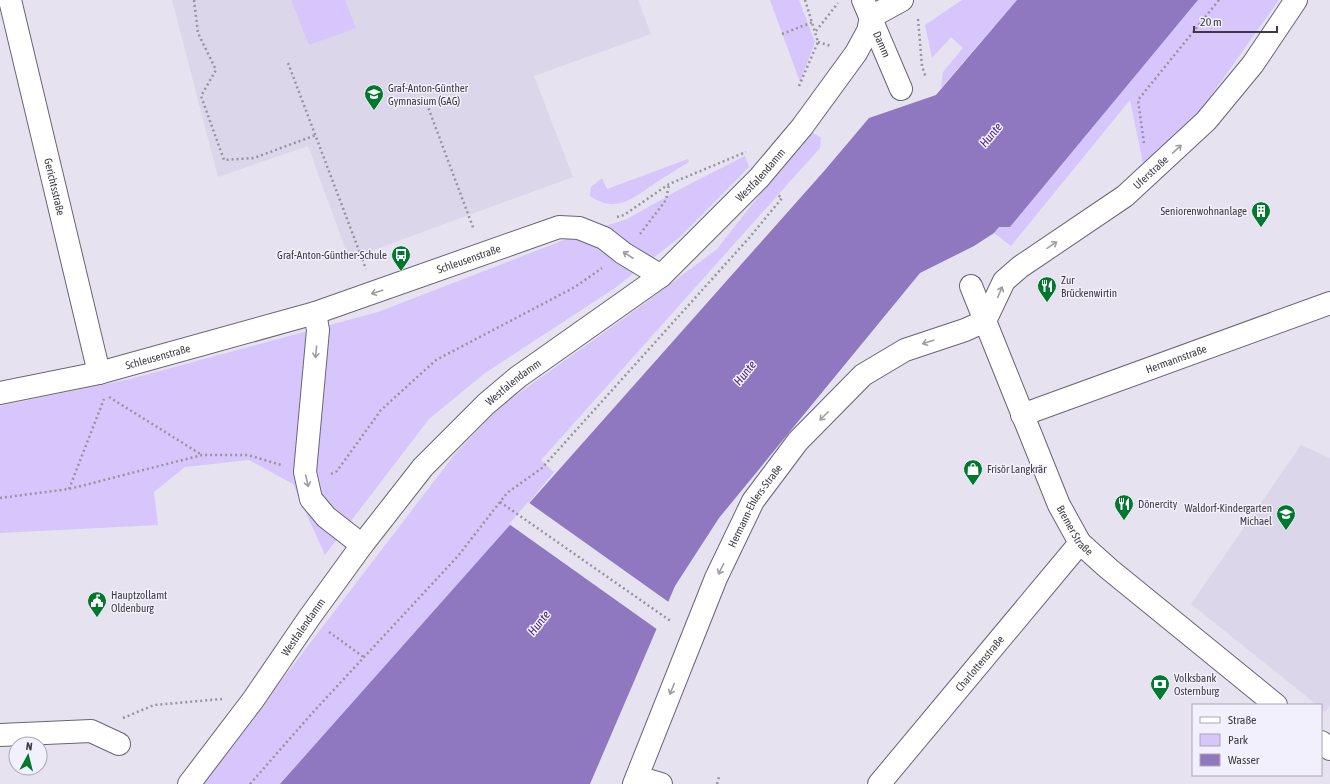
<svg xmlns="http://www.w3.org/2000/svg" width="1330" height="784" font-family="'Asap Condensed',sans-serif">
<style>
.built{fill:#dcd6eb}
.green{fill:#d6c6fc}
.water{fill:#8f78c0}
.pier{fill:#e6e2f0}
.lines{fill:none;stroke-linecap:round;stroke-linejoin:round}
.minor-casing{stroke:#696571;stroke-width:24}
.tertiary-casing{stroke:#696571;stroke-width:24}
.path{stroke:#97949e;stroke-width:2.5;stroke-dasharray:2 3;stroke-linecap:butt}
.minor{stroke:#fff;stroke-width:22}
.tertiary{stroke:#fff;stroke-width:22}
.oneway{stroke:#9e9da0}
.labels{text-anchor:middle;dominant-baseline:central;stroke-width:3;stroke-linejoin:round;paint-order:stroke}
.street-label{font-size:11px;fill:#3d3b41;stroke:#f3f0fd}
.poi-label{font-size:11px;fill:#3d3b41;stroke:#f3f0fd;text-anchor:start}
.water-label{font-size:12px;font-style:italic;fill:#4a267d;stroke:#f3f0fd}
</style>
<rect width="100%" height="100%" fill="#e6e2f0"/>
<path class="built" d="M172 0H638L651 34 534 76 573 177 349 259 308 146 218 177Z
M1301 445 1330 458V706L1325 712 1321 709V705H1317L1191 604Z"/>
<path class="green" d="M291 0H345L356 28 309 45Z
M770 0H799L815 42 800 82Z
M962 0H1017L941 88 943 72 963 48 951 37 932 58 925 25Z
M1198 0H1279L1188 128 1144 168 1130 100 1011 246 994 233 999 227H1010Z
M810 131 821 138 820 148 541 460 554 472 507 529 280 784H202L455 454 501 406 637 309 717 249Z
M745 156 749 167 680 237 615 288 485 373 429 419 325 555 293 484 249 460 185 467 154 492 158 525 0 533V406L130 379 378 312 572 237 627 219 684 187Z
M688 159 689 162C677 169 666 176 654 184 633 198 616 214 590 196L591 187 602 178 607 189Z"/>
<path class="water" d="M1017 0H1198L1010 227H999L994 233 974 246 920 273 719 518 675 586 590 784H280L825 170 869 118 936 95Z"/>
<path class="pier" d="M528 502 670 603 658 630 509 524Z"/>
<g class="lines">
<g class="minor-casing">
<g id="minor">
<path id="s1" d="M10 0 99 373"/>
<path d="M871 17 902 0"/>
<path d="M315 313 318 330 305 472 311 499 326 517 362 545"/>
<path id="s2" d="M0 393 99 373 315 313 559 227 579 228 604 238 623 253 661 276"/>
<path id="s3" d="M1022 415 1330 303"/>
<path d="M0 735 91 731 119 744"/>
<path d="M637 777 661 784"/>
<path id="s4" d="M634 784 716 578 753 501 798 441 863 375 905 350 965 330 985 321 1004 281 1020 267 1125 196 1206 121 1253 64 1296 0"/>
<path id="s5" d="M879 784 1080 543"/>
</g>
</g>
<g class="tertiary-casing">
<g id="tertiary">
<path id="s6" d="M863 0 901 89"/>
<path id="s7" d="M971 286 1059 505 1080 543 1109 569 1276 705"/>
<path d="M1321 742 1330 749"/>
<path id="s8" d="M189 784 253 700 309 618 362 545 423 467 486 404 518 377 661 276 759 178 802 127 856 53 868 31 871 17"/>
</g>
</g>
<path class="path" d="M194 0 198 33 216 70 201 96 224 160 254 158 316 135
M918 19 922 66 926 78
M816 31 838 3
M782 34 813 22
M818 42 831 46
M288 63 366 269
M799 86 818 42 805 0
M425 99 474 230
M1144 143 1138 100 1219 0
M617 217 624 215 669 184 746 152
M640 234 666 200 669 184
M109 397 202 455
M331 474 337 471 381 410 436 360 575 287 602 268
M69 489 104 399
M0 498 69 489 202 455H248L281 465
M500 502 672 622
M329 632 365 658
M123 718 154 705 222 699
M250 784 315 710 458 556 507 493 542 468 749 238 782 198 778 195
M717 784 719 777"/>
<use href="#minor" class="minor"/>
<use href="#tertiary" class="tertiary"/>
</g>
<defs><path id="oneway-shaft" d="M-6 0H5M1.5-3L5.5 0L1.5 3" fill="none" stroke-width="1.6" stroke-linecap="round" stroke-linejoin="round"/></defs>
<g class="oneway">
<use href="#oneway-shaft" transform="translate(1177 149) rotate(-43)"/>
<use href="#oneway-shaft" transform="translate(1052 245) rotate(-34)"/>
<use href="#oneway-shaft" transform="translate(628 255) rotate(-147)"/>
<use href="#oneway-shaft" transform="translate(377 292) rotate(162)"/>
<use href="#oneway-shaft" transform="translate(1000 292) rotate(-67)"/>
<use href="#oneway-shaft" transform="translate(928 342) rotate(162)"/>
<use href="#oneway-shaft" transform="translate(316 352) rotate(96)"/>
<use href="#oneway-shaft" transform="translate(824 416) rotate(135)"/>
<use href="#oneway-shaft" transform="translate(307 481) rotate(77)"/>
<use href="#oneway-shaft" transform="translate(721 569) rotate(116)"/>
<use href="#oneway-shaft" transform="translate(672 689) rotate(112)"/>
</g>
<defs>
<g id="school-pin" transform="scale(1)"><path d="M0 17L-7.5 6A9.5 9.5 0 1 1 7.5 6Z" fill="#00782e" stroke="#f3f0fd"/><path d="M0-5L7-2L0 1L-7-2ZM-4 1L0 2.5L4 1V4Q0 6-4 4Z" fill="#fff"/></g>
<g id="building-pin" transform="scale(1)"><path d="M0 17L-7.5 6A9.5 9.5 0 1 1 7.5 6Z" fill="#00782e" stroke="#f3f0fd"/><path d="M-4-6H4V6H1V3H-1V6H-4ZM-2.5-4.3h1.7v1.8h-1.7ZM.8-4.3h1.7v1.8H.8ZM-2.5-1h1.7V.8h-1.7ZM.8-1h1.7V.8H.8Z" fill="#fff"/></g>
<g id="bus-pin" transform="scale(1)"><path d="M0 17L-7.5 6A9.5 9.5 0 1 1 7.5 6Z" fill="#00782e" stroke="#f3f0fd"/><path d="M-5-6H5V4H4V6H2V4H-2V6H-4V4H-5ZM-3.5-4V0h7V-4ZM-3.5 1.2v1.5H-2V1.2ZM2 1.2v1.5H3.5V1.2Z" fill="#fff"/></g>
<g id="restaurant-pin" transform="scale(1)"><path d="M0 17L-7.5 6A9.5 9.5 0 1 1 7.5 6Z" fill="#00782e" stroke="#f3f0fd"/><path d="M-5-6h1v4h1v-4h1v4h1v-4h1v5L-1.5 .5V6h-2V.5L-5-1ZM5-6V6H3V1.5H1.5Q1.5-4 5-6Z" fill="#fff"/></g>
<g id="shop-pin" transform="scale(1)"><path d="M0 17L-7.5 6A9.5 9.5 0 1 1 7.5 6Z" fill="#00782e" stroke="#f3f0fd"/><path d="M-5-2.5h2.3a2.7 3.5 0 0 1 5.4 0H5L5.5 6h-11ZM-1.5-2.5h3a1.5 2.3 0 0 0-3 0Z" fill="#fff"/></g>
<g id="civic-pin" transform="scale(1)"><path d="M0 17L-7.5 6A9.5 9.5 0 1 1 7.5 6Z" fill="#00782e" stroke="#f3f0fd"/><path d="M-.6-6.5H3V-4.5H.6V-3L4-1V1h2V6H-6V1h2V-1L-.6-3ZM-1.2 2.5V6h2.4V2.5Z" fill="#fff"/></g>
<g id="bank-pin" transform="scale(1)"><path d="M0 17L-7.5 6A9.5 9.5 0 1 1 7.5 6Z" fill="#00782e" stroke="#f3f0fd"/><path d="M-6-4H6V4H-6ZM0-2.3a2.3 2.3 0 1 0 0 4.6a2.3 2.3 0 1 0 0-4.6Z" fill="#fff"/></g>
</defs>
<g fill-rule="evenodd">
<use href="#school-pin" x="374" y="94"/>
<use href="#building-pin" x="1261" y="211"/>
<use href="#bus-pin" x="401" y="255"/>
<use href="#restaurant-pin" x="1047" y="286"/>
<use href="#shop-pin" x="973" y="469"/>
<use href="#restaurant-pin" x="1124" y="504"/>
<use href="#school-pin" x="1286" y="514"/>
<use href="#civic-pin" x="97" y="601"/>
<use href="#bank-pin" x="1160" y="684"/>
</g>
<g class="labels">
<g class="street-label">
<text stroke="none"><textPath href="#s6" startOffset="48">Damm</textPath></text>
<text stroke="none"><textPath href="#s4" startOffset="836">Uferstraße</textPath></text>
<text stroke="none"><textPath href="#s8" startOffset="842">Westfalendamm</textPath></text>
<text stroke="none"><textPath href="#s1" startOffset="192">Gerichtsstraße</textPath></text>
<text stroke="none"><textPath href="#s2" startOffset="488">Schleusenstraße</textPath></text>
<text stroke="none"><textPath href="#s2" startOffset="162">Schleusenstraße</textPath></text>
<text stroke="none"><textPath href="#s3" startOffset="164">Hermannstraße</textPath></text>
<text stroke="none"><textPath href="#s8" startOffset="518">Westfalendamm</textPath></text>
<text stroke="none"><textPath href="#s4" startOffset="304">Hermann-Ehlers-Straße</textPath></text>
<text stroke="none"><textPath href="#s7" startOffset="266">Bremer Straße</textPath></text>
<text stroke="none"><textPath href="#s8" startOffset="194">Westfalendamm</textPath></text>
<text stroke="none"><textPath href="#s5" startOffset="157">Charlottenstraße</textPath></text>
</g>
<g class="poi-label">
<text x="388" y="88">Graf-Anton-Günther<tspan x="388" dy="13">Gymnasium (GAG)</tspan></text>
<text x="1247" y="211" text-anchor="end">Seniorenwohnanlage</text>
<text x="387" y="255" text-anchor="end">Graf-Anton-Günther-Schule</text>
<text x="1061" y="280">Zur<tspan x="1061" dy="13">Brückenwirtin</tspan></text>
<text x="987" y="469">Frisör Langkrär</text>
<text x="1138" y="504">Dönercity</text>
<text x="1272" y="508" text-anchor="end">Waldorf-Kindergarten<tspan x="1272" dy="13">Michael</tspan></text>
<text x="111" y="595">Hauptzollamt<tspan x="111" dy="13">Oldenburg</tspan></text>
<text x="1174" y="678">Volksbank<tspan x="1174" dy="13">Osternburg</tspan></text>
</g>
<g class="water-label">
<text transform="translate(991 135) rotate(-50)">Hunte</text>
<text transform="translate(745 373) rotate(-51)">Hunte</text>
<text transform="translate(539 623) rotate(-51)">Hunte</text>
</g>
</g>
<rect x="1192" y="704" width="130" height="72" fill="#f3f0fd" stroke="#aaa8b2"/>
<rect x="1200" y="717" width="20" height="6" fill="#ffffff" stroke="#aaa8b2"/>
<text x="1228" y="724" font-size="12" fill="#3d3b41">Straße</text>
<rect x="1200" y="734" width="20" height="12" fill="#d6c6fc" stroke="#aaa8b2"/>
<text x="1228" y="744" font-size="12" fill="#3d3b41">Park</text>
<rect x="1200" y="754" width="20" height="12" fill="#8f78c0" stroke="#aaa8b2"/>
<text x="1228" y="764" font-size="12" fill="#3d3b41">Wasser</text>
<g transform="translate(28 756) rotate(7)"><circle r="19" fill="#f3f0fd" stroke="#aaa8b2"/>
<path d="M0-3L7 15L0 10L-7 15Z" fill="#00782e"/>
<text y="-6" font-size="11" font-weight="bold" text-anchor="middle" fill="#3d3b41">N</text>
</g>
<path d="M1194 26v6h83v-6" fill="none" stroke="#3d3b41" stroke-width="2"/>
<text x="1200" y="26" font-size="12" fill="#3d3b41" stroke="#f3f0fd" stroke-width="3" paint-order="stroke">20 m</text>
</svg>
